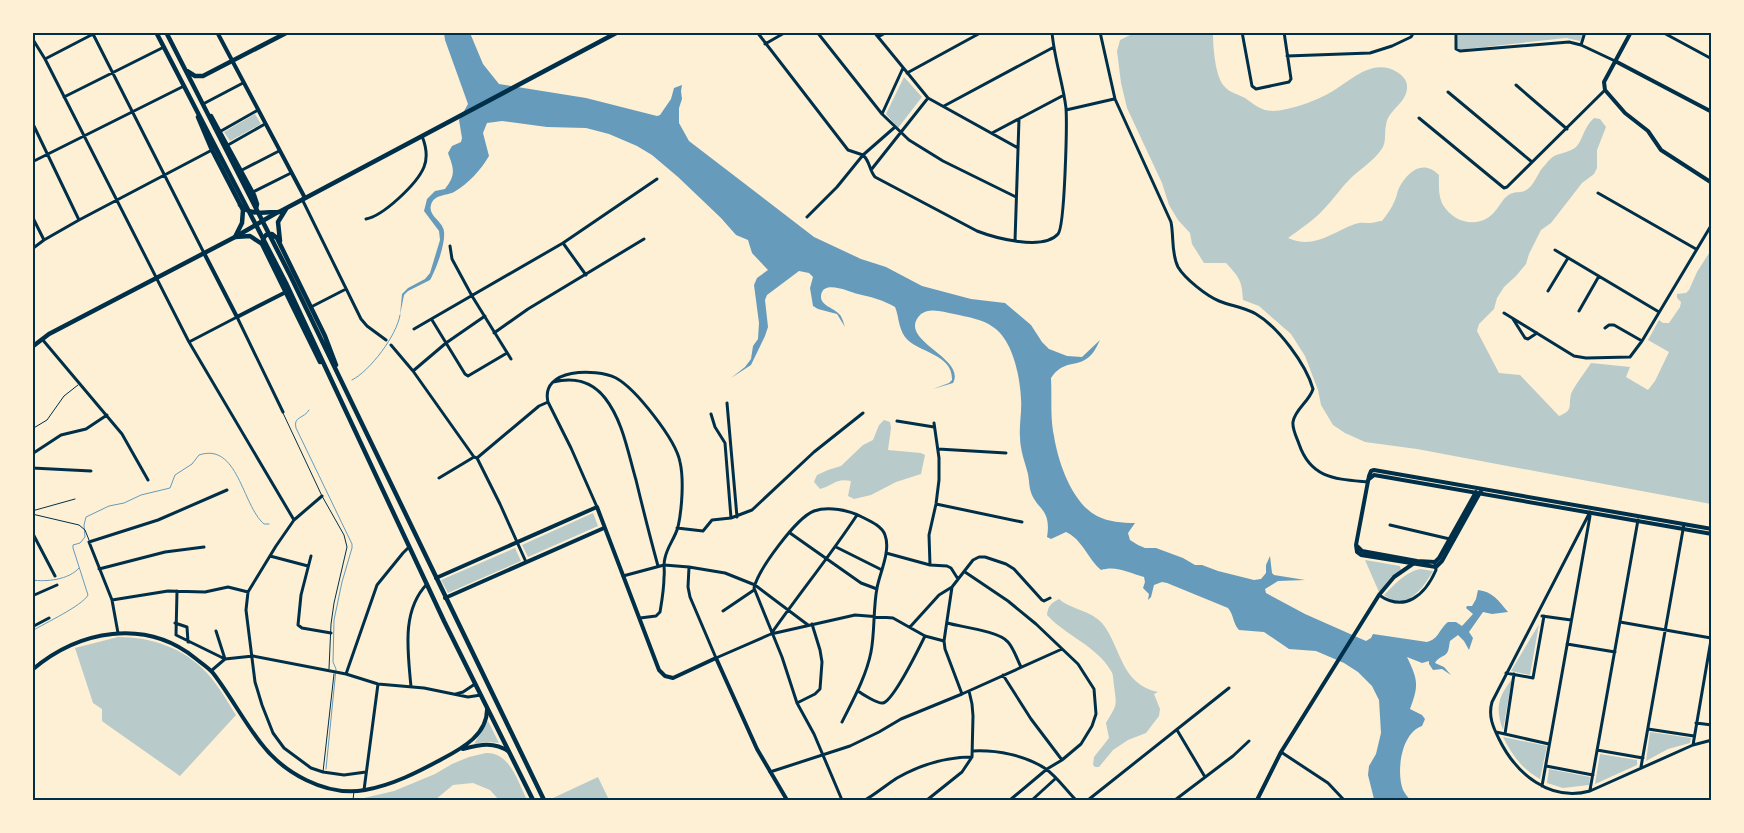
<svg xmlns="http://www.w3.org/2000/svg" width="1744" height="833" font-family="'Asap Condensed',sans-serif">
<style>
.green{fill:#b9caca}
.water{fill:#669bbc}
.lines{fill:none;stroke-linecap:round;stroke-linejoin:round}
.stream{stroke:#669bbc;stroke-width:1}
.service{stroke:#003049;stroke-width:1}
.minor{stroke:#003049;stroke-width:3}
.tertiary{stroke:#003049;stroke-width:4}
.secondary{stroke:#003049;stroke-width:4.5}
.primary{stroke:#003049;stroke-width:4.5}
.neatline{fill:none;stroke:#003049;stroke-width:2}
</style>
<rect width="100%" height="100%" fill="#fdf0d5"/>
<path class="green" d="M1142 33H1213C1213 46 1215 78 1225 87 1230 93 1238 94 1245 98 1260 109 1266 114 1287 109 1300 106 1314 101 1326 95 1347 85 1370 56 1397 72 1402 75 1407 80 1407 86 1408 103 1388 109 1386 125 1384 133 1387 143 1381 150 1374 160 1362 168 1353 176 1342 186 1334 199 1323 210 1313 221 1300 229 1288 238 1314 250 1332 232 1355 224 1361 222 1365 223 1370 223 1374 223 1378 221 1382 221 1387 214 1392 208 1395 200 1397 196 1397 192 1399 188 1408 171 1423 159 1439 175 1439 184 1438 196 1443 205 1453 221 1473 228 1489 217 1498 211 1501 199 1510 194 1517 190 1523 195 1531 186 1537 179 1539 170 1546 164 1548 161 1551 158 1554 156 1561 153 1570 152 1576 147 1583 140 1583 128 1594 118L1600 119 1606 127 1597 150V168L1594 174 1582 183 1551 223 1541 230 1529 254 1526 264 1516 276 1504 287 1497 298 1494 309 1479 324 1477 331 1499 373 1520 375 1559 416C1574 410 1568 406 1571 394 1574 386 1586 371 1591 363L1630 367 1626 377 1648 390 1655 381 1669 352 1648 340 1659 320 1663 323H1669L1680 307 1681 302 1677 298V294L1686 293 1689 290 1697 272 1711 250V504L1417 449 1365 442 1345 433 1333 425 1321 405 1318 390 1305 356 1291 334 1259 306 1243 300C1242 280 1239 277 1226 263H1204L1192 244 1190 233 1178 220 1169 205 1162 183 1127 108 1121 83 1117 51 1120 40 1130 35Z
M1458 33H1583L1580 41 1566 38 1457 50Z
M904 77 922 97 898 128 886 114Z
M255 114 261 124 230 141 224 132Z
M884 420 890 422 891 428 888 450 921 453 925 455 921 474 896 482 871 495 854 499 848 496 851 481C835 478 833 486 820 489L814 482 817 475 828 470 841 466 863 445 873 440 879 425Z
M593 513 598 526 528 557 522 545Z
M515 548 521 561 448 593 441 580Z
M1365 560 1400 566 1401 570 1391 577 1379 592Z
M1420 569 1433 571C1423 588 1406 613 1384 595 1394 585 1405 572 1420 569Z
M1059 599C1072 610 1090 610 1102 623 1122 648 1120 684 1158 692L1154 694 1160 709 1159 716 1146 733 1128 740 1113 750 1099 767H1095L1093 765 1094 757 1109 738 1106 723C1117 704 1117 707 1114 686 1113 681 1114 675 1111 671 1097 646 1066 636 1047 615 1048 606 1051 603 1059 599Z
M1539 624 1530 675 1511 671Z
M118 637C151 637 184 648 207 673 218 685 227 701 236 715L180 776 106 724 102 721V709L93 703 75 648Z
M1512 679 1503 730C1495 708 1498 697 1512 679Z
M488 721 499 743 487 742 474 744Z
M1650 732 1691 738 1690 743 1668 749 1646 761Z
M1503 737 1547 746 1540 779C1522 769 1512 755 1503 737Z
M486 753C510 752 518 782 527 800H499L490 790 473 783 453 785 435 800H364V798L394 791 435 774 452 764 469 757Z
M1600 754 1637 760V765L1595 784Z
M1549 769 1590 777 1589 785 1563 788 1547 783Z
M598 777 609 800H554L553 798Z"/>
<path class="water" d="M444 33H470L483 64 499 84 586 98 657 116 660 115 671 99 674 88 682 85 681 91 682 99 679 108V123L689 141 814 237 861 259 886 267 922 286 971 299 1005 303 1031 325 1042 342 1049 349 1067 356 1082 357 1100 340C1097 346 1094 353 1089 357 1076 368 1064 359 1051 378 1052 397 1050 418 1054 436 1058 462 1072 503 1097 516 1109 522 1122 523 1135 523L1128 533 1130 540 1138 545 1145 548H1156L1183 558 1195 565H1202L1218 571 1254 580 1261 579 1266 573V565L1270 556 1272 573 1274 575 1305 580 1278 581 1265 589 1266 593 1305 614 1366 641 1371 638 1373 634 1427 642C1439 639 1439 629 1448 622H1456L1462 626 1473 614 1466 608 1467 606H1472L1476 599 1478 590C1493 592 1498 600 1508 612L1492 614 1483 612 1469 632 1473 638 1469 650 1464 641 1458 635 1450 641C1449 645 1449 650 1447 653 1444 657 1438 657 1435 663L1444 667 1451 675 1442 669 1433 670 1429 664V661L1422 663 1407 657C1418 680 1419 685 1410 709L1422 715 1425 719 1422 726C1401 733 1396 772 1403 790 1405 794 1408 797 1410 800H1375L1374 799 1368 775 1369 766 1376 754 1381 733 1379 700 1372 686 1358 672 1344 663 1316 651 1289 649 1264 632 1239 630C1233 624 1234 615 1228 608L1167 583 1162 582 1154 585 1151 597 1148 600 1149 594 1143 588 1145 582 1144 577C1130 573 1116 565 1101 570 1088 559 1082 539 1066 532L1051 539 1047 537C1052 507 1035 510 1030 489 1029 484 1029 479 1028 474 1025 462 1020 450 1020 437 1019 425 1022 412 1021 399 1020 377 1013 340 993 327 983 319 967 317 954 314 944 312 930 307 921 314 894 340 967 357 953 383L933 389 949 383 952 380C953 353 917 353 905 337 898 327 899 316 895 307 883 300 871 297 858 294 850 292 821 278 821 297 821 305 833 308 838 313 842 316 843 321 845 327L837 314 818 309 813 306 810 288 813 277 809 273 799 271 767 295 765 300 768 327 765 336 751 365 731 378 745 367 751 359 753 346 758 339 759 323 754 285 757 278 768 270 752 253 748 240 736 235 721 218 678 177 652 155 637 146 609 134 586 128 547 127 502 121 487 123 483 133 489 156C480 171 469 183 454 192 446 196 434 194 431 205 428 215 440 220 443 228 448 238 436 270 430 280L408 291 404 295 400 315 402 294 408 288 425 279 430 273 440 240 439 231 424 211 427 199 435 191 445 189C456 175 454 169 448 153L452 146 461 142 462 138 459 120 468 104 445 40Z"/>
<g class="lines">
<path class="stream" d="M352 380C370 371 397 335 400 315
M309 410C304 419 293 416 296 428L352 544V548L342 582 334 620 333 662 336 669 326 769
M32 580C46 582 69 580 79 568
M32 631C45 623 82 606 88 595L73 548V545L80 543 85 537 84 525 86 517 109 506 124 503 141 495 170 488 175 475 192 464 199 455C238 442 242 505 264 524H269"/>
<path class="service" d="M283 413 322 496 344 535 347 547 334 603 331 624 329 669
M32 429 47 420 64 396 78 385
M32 511 75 499
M32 514 79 525 85 530 89 540
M323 772 334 674
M353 800 354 791"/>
<path class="minor" d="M757 32 848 150 863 155
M817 32 882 114 909 140 943 161 1016 197
M874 32 928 98 1018 148
M1100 32 1115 99 1171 222C1174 237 1171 253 1178 267 1185 279 1207 296 1219 301 1231 306 1244 307 1256 314 1278 327 1306 364 1313 389 1309 402 1295 409 1293 422 1292 429 1297 438 1299 444 1311 479 1336 479 1368 482
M1242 32 1252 86 1256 89 1289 82 1291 79 1284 32
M1456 32V49L1460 51 1569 42 1581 45 1615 61
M1662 32 1712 59
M93 34 204 253
M878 37 887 32
M32 38 45 59 189 342 294 520
M765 44 786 32
M1581 45 1585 32
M1287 56 1370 53 1392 46 1411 37 1414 32
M45 59 97 32
M907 73 982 32
M1516 85 1567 129
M1448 92 1532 162
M64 97 164 47
M203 104 243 83
M944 106 1054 47
M1066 110 1114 99
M882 114 903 68
M1419 118 1504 188 1507 187 1605 90
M32 122 79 220
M221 131 258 110
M992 133 1064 95
M228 145 265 124
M863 155C870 161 869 170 875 177L977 231C995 238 1043 251 1058 234 1065 226 1067 124 1066 108 1063 83 1054 58 1052 32
M32 162 184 86
M242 170 279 151
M871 170 928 98
M253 192 291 173
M1598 193 1696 249
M302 199 361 319 367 326 386 340
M32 216 44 240
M807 217 837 187 863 155 895 127
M366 219C383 216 417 184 424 167 428 157 426 146 422 136
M1015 241 1019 119
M563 243 586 275
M450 246 452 259 472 296 511 359
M32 249 44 240 79 220 212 150
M1555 250 1659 312
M1548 291 1568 258
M311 307 346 289
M1579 311 1599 276
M1504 313 1574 356 1586 358 1630 357 1642 341 1712 224
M1513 319 1525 338 1528 339 1537 333
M432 320 465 374 468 376 507 353
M1605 328 1609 325H1614L1642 341
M414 329 563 243 657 179
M494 333 528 309 644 239
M42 339 122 434 148 480
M189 342 237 317 283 412
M391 345 413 371 474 457 477 458 500 504 526 562
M413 371 446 343 485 316
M553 382C573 377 592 381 605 398 623 421 628 453 636 480 643 509 650 537 658 566
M727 403 737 517
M711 414 715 427 725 443 731 518
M897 421 934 427
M938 449 1006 453
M32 454 61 435 86 429 107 415
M477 458 539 406 548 402
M32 468 91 471
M439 478 474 457
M322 496 294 520 276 546 248 592 246 610 255 682 262 705 273 733 284 748 311 768 323 772 344 775 366 772
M936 504 1022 522
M597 507 571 448 548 402C540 368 596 368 616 378 636 389 676 440 680 462 684 479 682 509 678 527 675 538 667 547 665 558 663 564 665 571 664 577 664 589 662 600 660 612L656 616 640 618
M1590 512 1492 702C1488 716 1493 727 1499 739 1516 774 1550 802 1590 791L1693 745 1712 740
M1390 525 1454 540
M677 528 703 531 712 520 731 518 752 510 814 452 863 413
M32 532 55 576
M790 533 861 583 877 589
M836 547 882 570
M886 553 930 565 947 566 951 568 958 579
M270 556 308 566
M311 556 301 595 298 625 302 628 331 633
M930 565 929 535 936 504 939 480V458L934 423
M689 567 688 587 690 597 716 658 771 634 855 615 893 618 925 636 944 641
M99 569 165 552 204 547
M965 572 1008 601 1036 624 1078 664 1094 689 1096 714 1092 726 1081 744 1062 760 1047 769 1010 800
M623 576 664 565 689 567 725 573 755 585 808 625
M952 587 944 641 945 649 962 694
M177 591 176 635 225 659
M1379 595C1405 613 1425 595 1436 570L1435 565
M32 596 57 585
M112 600 168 591 205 592 228 587 248 592
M723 611 754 590
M1542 616 1571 620
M1620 622 1711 638
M175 623 187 627 188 642
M947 623C961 627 999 631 1008 642 1014 649 1017 659 1021 667
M32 627 49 618
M910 627 939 595 952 587 973 560 979 557H985L1006 564 1014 569 1042 600 1044 601 1050 598
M216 631 225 659
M118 633 112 600 89 542 158 520 227 490
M771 634C799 594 830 556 857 515
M1567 644 1615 652
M211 671 225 659 253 656 346 674 378 684 424 688 468 697 481 695
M1506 673 1533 678 1544 616
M346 674 377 585 403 553 409 547
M1003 675 1031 719 1062 760
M411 687C408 652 401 611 427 584
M858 691C862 694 878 704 883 703 894 700 919 648 925 636
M456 694 463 692 475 684
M797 703 815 694 820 689 822 662 820 650 812 624
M842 722C853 700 866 677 871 652 875 631 873 609 877 588 880 572 891 551 885 535 882 526 870 521 862 517 849 510 828 506 814 511 796 518 758 570 754 588L782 657 797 703 814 734 842 800
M1696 723 1712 725
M1648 729 1694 736
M1177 730 1205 777
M1496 732 1549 744
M1505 734 1514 674
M1693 745 1712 634
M1597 750 1643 758
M973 751C997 750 1025 755 1046 769 1057 777 1067 791 1076 800
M1281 752 1328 783 1344 800
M1546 766 1593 775
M1641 767 1684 524
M770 772 850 746 879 732 901 719 962 694 1062 649
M1542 786 1590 516
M364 790 378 684
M1590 790 1638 520
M865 800C876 794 886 785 897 778 920 765 946 757 972 757
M927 800 962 772 972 757 973 716 972 704 969 691
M1032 800 1055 779
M1088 800 1229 688
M1175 800 1233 756 1249 741"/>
<path class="tertiary" d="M217 32 305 198
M1631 32 1604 82 1605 90 1625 113 1648 131 1661 150 1712 183
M1615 61 1712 112
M204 253 237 317 286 292
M1368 480 1374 475 1712 534
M1482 489 1442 561 1436 567 1361 555 1357 552 1356 545 1369 476 1371 471 1374 470C1486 489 1599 509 1712 529
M1357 546 1362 551 1417 561 1435 562 1439 558 1476 492
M436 578 597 507 659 670 665 676 673 678 716 658 757 749 787 800
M445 598 604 528
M32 670C79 630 145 618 195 658 201 663 208 667 213 673 230 695 243 720 260 742 283 773 326 797 365 790 393 785 418 772 442 759 463 748 488 734 487 708
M463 749C479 745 494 741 509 752
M1257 800 1281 752 1379 595 1394 577 1417 561"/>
<path class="secondary" d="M32 347 49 334 235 237 278 212"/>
<path class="primary" d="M156 32 286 283 444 621 533 800
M166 32 290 275 544 800
M187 71 195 76H203L288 32
M211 116 254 195 257 204 256 209
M198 117 212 150 243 210 242 223 235 237
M240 205C250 216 265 212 279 212L618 32
M235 237 250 236 262 244 320 362
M280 241 278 222 286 209
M263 245V239L266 235 272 234 277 238 325 336 336 365"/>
</g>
<rect width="1744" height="833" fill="none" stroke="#fdf0d5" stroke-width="68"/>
<rect x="34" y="34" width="1676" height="765" class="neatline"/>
</svg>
